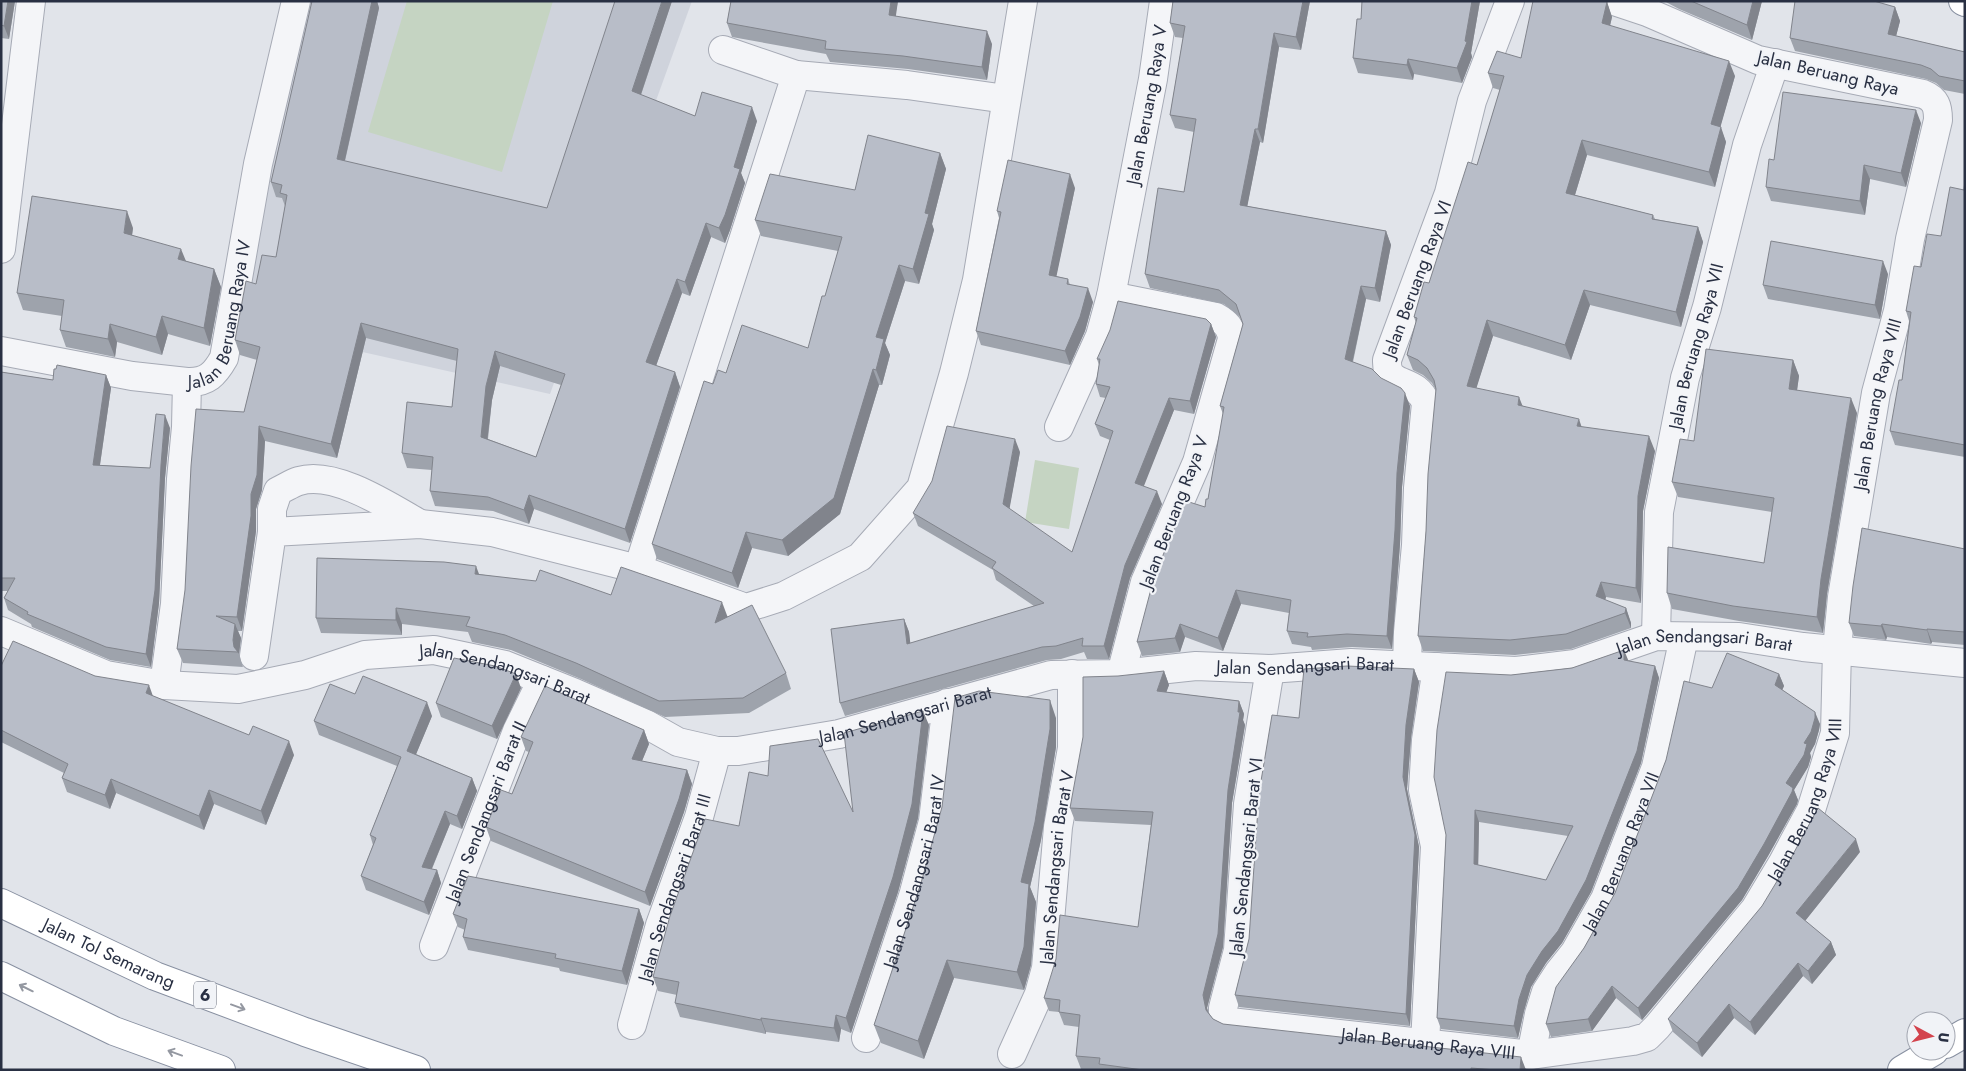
<svg xmlns="http://www.w3.org/2000/svg" width="1966" height="1071" font-family="Jost,sans-serif">
<style>
.built{fill:#cfd3dc}
.park{fill:#c5d4c2}
.lines{fill:none;stroke-linecap:round;stroke-linejoin:round}
.street-casing{stroke:#a6aab5;stroke-width:30}
.highway-casing{stroke:#8890a1;stroke-width:30}
.street{stroke:#f4f5f8;stroke-width:28}
.highway{stroke:#fff;stroke-width:28}
.wall{fill:#9ea3ac;fill-rule:evenodd}
.shaded-wall{fill:#81848c}
.building{fill:#b8bdc8;stroke:#81848c;fill-rule:evenodd}
.oneway{stroke:#9498a1}
.labels{text-anchor:middle;dominant-baseline:central;stroke-width:4.5;stroke-linejoin:round;paint-order:stroke}
.shield{fill:#f1f3f7;stroke:#656a79;stroke-width:1}
.shield-label{font-size:16px;font-weight:bold;fill:#293043}
.street-label{font-size:18px;fill:#293043;stroke:#f1f3f7}
</style>
<rect width="100%" height="100%" fill="#e1e4ea"/>
<path class="built" d="M300 1H692L550 394 233 323Z"/>
<path class="park" d="M407 1H553L502 172 368 132Z
M1035 460 1079 468 1069 529 1025 522Z"/>
<g class="lines">
<g class="street-casing">
<g id="street">
<path d="M796 75 907 85 1006 99"/>
<path d="M1 249 31 1"/>
<path d="M1111 296 1216 317C1227 323 1231 328 1232 339L1197 462 1145 582 1121 674"/>
<path d="M1 351 132 376 187 382"/>
<path id="s1" d="M1059 427 1100 336 1111 296 1153 79 1164 1"/>
<path d="M272 532V509L278 491C285 488 292 483 299 481 335 470 390 507 420 524"/>
<path d="M638 569 796 75 723 50"/>
<path id="s2" d="M1 631 106 675 164 685 238 689 305 675 365 655 434 650 505 665 575 693 646 724 678 742 717 751H738L839 734 1051 675 1121 674 1196 666 1270 669 1351 663 1516 671 1575 664 1656 636 1739 637 1803 647 1965 663"/>
<path id="s3" d="M1656 636 1659 512 1685 378 1707 307 1747 145 1775 63"/>
<path d="M254 656 272 532 420 524 492 532 638 569 746 608 784 596 860 557 921 488 954 373 977 280 1023 1"/>
<path id="s4" d="M1407 665 1408 632 1416 545 1418 488 1426 403C1415 375 1386 390 1387 360L1449 193 1472 101 1510 1"/>
<path id="s5" d="M1270 669 1248 804 1238 950 1223 1008V1014L1230 1022 1531 1055 1633 1041 1647 1037 1657 1027 1755 909 1782 864 1811 810 1835 733 1837 649 1842 597 1876 393 1898 311 1910 239 1938 120C1938 107 1936 99 1923 94L1758 60 1647 12 1614 1"/>
<path id="s6" d="M164 685 175 604 181 479 186 427 187 382C207 383 215 374 224 358L258 164 296 1"/>
<path id="s7" d="M434 946 517 731 542 680"/>
<path id="s8" d="M632 1025 660 925 699 817 717 751"/>
<path id="s9" d="M866 1038 913 896 933 821 947 703"/>
<path d="M1425 1044 1435 846 1423 790 1426 740 1437 667"/>
<path id="s10" d="M1012 1054 1039 994 1046 968 1058 827 1072 748V674"/>
<path id="s11" d="M1531 1055 1539 1014 1546 992 1559 972 1575 952 1605 899 1656 767 1684 637"/>
</g>
</g>
<g class="highway-casing">
<g id="highway">
<path d="M1963 1 1965 2"/>
<path id="s12" d="M1 903 155 976 305 1032 416 1070"/>
<path d="M1 976 114 1031 221 1070"/>
<path d="M1946 1044 1965 1033"/>
<path d="M1902 1070 1934 1051"/>
</g>
</g>
<use href="#street" class="street"/>
<use href="#highway" class="highway"/>
</g>
<path class="wall" d="M1 1H15L9 39 1 38Z
M312 1H377L379 8 345 161 547 208 672 1 641 95 695 116 757 121 741 173 745 183 730 230 725 243 711 237 690 296 682 293 656 366 675 372 680 387 630 543 534 509 529 524 493 511 435 506 430 491 432 470 407 468 402 453 452 407 457 361 366 338 337 458 265 441 262 490 256 509V531L242 631H238L241 638 239 654 243 667 183 663 177 649 244 412 257 360 240 355 235 340 256 284 276 257 285 206 282 198 276 197 271 182ZM500 366 561 385 536 457 488 439 492 400Z
M731 1H898L895 16 992 44 987 80 908 69 830 62 826 54 732 37 727 23Z
M1173 1H1310L1301 50 1279 47 1263 143 1260 142 1247 206 1386 231 1391 245 1380 302 1366 299 1353 362 1410 406 1402 487 1400 544 1392 649 1352 647 1312 650 1311 647 1292 644 1287 631 1289 613 1241 604 1223 651 1185 637 1180 652 1142 656 1137 642 1205 507 1208 499 1223 414 1220 406 1243 324 1240 317 1224 304 1150 288 1145 274 1184 192 1194 132 1175 128 1170 115 1183 38 1175 37 1170 23Z
M1362 1H1480L1471 53 1472 57 1462 83 1414 74 1413 80 1358 73 1353 58 1361 19Z
M1664 1H1762L1752 40 1679 9Z
M1607 2 1612 17 1610 26 1735 76 1720 127 1726 142 1715 187 1587 155 1575 195 1653 215 1655 219 1698 227 1703 242 1681 327 1590 305 1571 360 1493 336 1476 388 1523 406 1582 427 1655 451 1643 511 1641 603 1606 597 1605 600 1626 608 1631 623V628L1571 649 1515 655 1423 651 1418 636 1426 531 1436 390 1432 383 1423 375 1413 370 1407 355 1416 323 1414 317 1429 283 1477 165 1500 90 1493 88 1488 73 1521 58Z
M1895 7 1900 21 1896 36 1965 52V94L1944 90 1936 83 1926 79 1795 51 1790 38Z
M1921 123 1906 187 1870 179 1865 215 1771 201 1766 187 1774 160Z
M940 153 946 169 932 224 934 230 919 284 905 281 885 343 890 355 882 385H879L840 514 788 556 752 548 738 588 657 559 652 544 713 384 726 373 808 348 825 296 838 251 761 236 755 220 855 190Z
M1965 180V457L1895 445 1890 431 1902 380 1909 321 1906 311 1921 267 1941 236 1964 190Z
M1075 188 1056 276 1068 279 1070 285 1093 302 1085 331 1070 365 981 345 976 331 999 218 997 211Z
M133 228 132 235 186 261 214 269 221 287 210 346 168 334 162 355 117 342 115 357 66 347 60 330 62 316 23 310 17 293Z
M1888 274 1880 319 1768 299 1763 285Z
M1211 324 1216 337 1194 414 1174 410 1143 486 1162 504 1130 578 1109 659H1087L1084 652 1061 659 1047 660 845 716 840 703 904 619 909 632 910 644 1034 606 996 580 993 570 918 526 913 513 1020 452 1009 509 1072 552 1110 440 1100 436 1095 424 1106 398 1100 397 1096 384 1099 365 1097 359Z
M1793 360 1799 376 1797 390 1857 413 1827 594 1823 633 1739 621 1672 609 1667 593 1764 563 1772 512 1678 497 1672 482 1694 441Z
M1 372 53 380 106 375 111 388 100 465 150 468 170 428 165 478 159 603 151 667 110 660 32 627 31 624 8 610 4 598 8 591H1Z
M1965 549V645L1932 642 1931 644 1887 637 1886 640 1854 636 1849 623Z
M479 574 611 595 727 617 786 673 791 689 749 713 665 717 581 679 511 650 472 642 468 632 402 624V635L321 633 316 618Z
M1628 661 1655 666 1659 678 1641 763 1591 892 1562 943 1546 963 1531 987 1524 1011 1518 1038 1441 1029 1437 1018 1446 835 1511 675ZM1479 822 1568 836 1546 880 1478 865Z
M1 666 95 676 153 696 294 755 266 825 214 804 204 830 116 793 110 809 67 792 62 778 64 773 1 742Z
M1414 669 1419 682 1411 738 1407 789 1419 847 1410 1026 1239 1007 1235 995 1249 939 1299 718Z
M1164 671 1169 685 1166 692 1239 701 1244 714 1243 720 1245 725 1232 803 1223 947 1207 1008 1209 1013 1213 1019 1223 1024 1526 1070H1089L1081 1069 1076 1056 1079 1027 1064 1025 1059 1012 1049 1011 1044 998 1138 927 1151 825 1075 821 1070 808Z
M1779 674 1784 686 1782 690 1820 724 1819 730 1815 744 1810 753 1811 757 1808 767 1794 790 1798 800 1797 804 1768 856 1742 900 1642 1020 1616 998 1592 1031 1551 1037 1546 1024 1584 948 1615 893 1666 760 1712 688Z
M521 688 497 739 441 717 436 703Z
M355 694 432 716 416 754 472 778 477 791 462 829 450 824 432 869 437 870 441 883 429 915 366 890 361 876 373 845 370 835 397 766 319 735 314 721Z
M1056 718V747L1041 840 1030 887 1036 902 1031 965 1024 990 954 978 924 1059 881 1043 874 1025 921 883Z
M929 725 918 818 898 892 851 1033 841 1029 839 1042 766 1032V1034L680 1017 675 1003 677 995 658 991 653 977 768 776 853 812Z
M644 730 649 744 642 761 687 770 692 784 684 812 650 906 491 841 486 827 512 794 529 752 526 751 521 737Z
M1860 852 1805 921 1831 942 1836 955 1812 984 1803 976 1755 1035 1734 1018 1702 1057 1673 1032 1668 1019Z
M639 909 644 923 627 985 560 971 559 968 468 950 463 937 465 930 458 927 453 914Z"/>
<path class="shaded-wall" d="M8 1H15L9 39 4 26Z
M372 1H377L379 8 342 173 337 159Z
M662 1H672L637 106 632 91Z
M891 1H898L894 29 889 15Z
M1303 1H1310L1301 50 1296 37Z
M1472 1H1480L1471 53 1472 57 1462 83 1457 68 1465 41Z
M1753 1H1762L1752 40 1747 25Z
M1607 2 1612 17 1607 38 1602 23Z
M1895 7 1900 21 1893 48 1888 34Z
M987 31 992 44 987 80 982 67Z
M1274 33 1279 47 1263 143 1258 129Z
M1408 59 1414 74 1413 80 1407 65Z
M1729 61 1735 76 1717 139 1711 124Z
M752 107 757 121 741 173 745 183 730 230 725 243 719 228 734 167Z
M1916 110 1921 123 1906 187 1901 173Z
M1721 127 1726 142 1715 187 1709 172Z
M1255 129 1260 142 1245 218 1240 205Z
M1582 140 1587 155 1571 208 1566 193Z
M940 153 946 169 932 224 934 230 919 284 913 269 925 213Z
M1864 165 1870 179 1865 215 1860 201Z
M1070 174 1075 188 1054 288 1049 275Z
M127 211 133 228 130 250 124 233Z
M706 223 711 237 690 296 685 282Z
M1698 227 1703 242 1681 327 1676 312Z
M1386 231 1391 245 1380 302 1375 288Z
M181 249 188 266 178 259Z
M1883 261 1888 274 1880 319 1875 305Z
M899 265 905 281 885 343 890 355 882 385 876 370V337Z
M214 269 221 287 210 346 204 328Z
M677 279 682 293 652 377 646 362Z
M1361 286 1366 299 1350 373 1345 359Z
M1088 288 1093 302 1085 331 1070 365 1065 351Z
M1584 290 1590 305 1571 360 1565 345Z
M162 316 168 334 162 355 156 337Z
M1487 320 1493 336 1472 402 1467 386Z
M361 323 366 338 337 458 331 444Z
M110 324 117 342 115 357 108 339Z
M1211 324 1216 337 1194 414 1190 401Z
M495 351 500 366 492 400 486 451 481 437 486 386Z
M1793 360 1799 376 1795 405 1789 389Z
M873 369 879 385 840 514 788 556 782 540Z
M675 372 680 387 630 543 625 529Z
M106 375 111 388 98 478 93 465Z
M1405 393 1410 406 1402 487 1400 544 1392 649 1387 636 1397 473Z
M1519 397 1525 412 1518 405Z
M1169 398 1174 410 1140 496 1135 483Z
M1851 398 1857 413 1827 594 1823 633 1817 617 1821 579Z
M165 415 170 428 165 478 159 603 151 667 146 654 161 465Z
M1579 419 1584 434 1577 426Z
M259 426 265 441 262 490 256 509V531L242 631 237 617Z
M1649 436 1655 451 1643 511 1641 603 1636 588 1638 496Z
M1015 439 1020 452 1008 517 1003 504Z
M1157 491 1162 504 1130 578 1109 659 1104 646 1125 565Z
M529 495 534 509 529 524 524 510Z
M746 532 752 548 738 588 732 573Z
M476 566 482 582 475 574Z
M1601 582 1606 597 1602 611 1596 596Z
M1236 590 1241 604 1223 651 1218 638Z
M722 602 728 618 715 623Z
M396 608 402 624V635L396 620Z
M1626 608 1631 623V628L1625 613Z
M904 619 909 632 912 657 907 644Z
M235 624 241 638 239 654 234 647 233 640Z
M1180 624 1185 637 1180 652 1175 638Z
M1882 624 1887 637 1886 640 1881 626Z
M1927 629 1932 642 1931 644 1927 630Z
M1624 650 1629 662 1624 660Z
M1655 666 1659 678 1641 763 1591 892 1562 943 1546 963 1531 987 1524 1011 1518 1038 1514 1026 1519 999 1527 975Z
M1414 669 1419 682 1411 738 1407 789 1419 847 1410 1026 1406 1014 1403 777 1406 725Z
M1164 671 1169 685 1162 704 1157 691Z
M516 674 521 688 497 739 492 726Z
M1779 674 1784 686 1779 697 1775 685Z
M149 685 154 699 146 693Z
M1050 700 1056 718V747L1041 840 1030 887 1036 902 1031 965 1024 990 1017 972 1021 882Z
M1239 701 1244 714 1243 720 1245 725 1232 803 1223 947 1207 1008 1211 1024 1206 1010 1203 995Z
M427 702 432 716 412 764 407 751Z
M923 711 929 725 918 818 898 892 851 1033 846 1018Z
M1815 712 1820 724 1819 730 1815 744 1810 753 1811 757 1808 767 1794 790 1798 800 1797 804 1768 856 1742 900 1642 1020 1638 1008 1786 783 1804 743Z
M644 730 649 744 637 773 632 759Z
M289 741 294 755 266 825 261 811Z
M687 770 692 784 684 812 650 906 645 892Z
M472 778 477 791 462 829 457 816Z
M111 779 116 793 110 809 105 795Z
M209 790 214 804 204 830 199 816Z
M1475 810 1479 822 1478 876 1474 864Z
M445 811 450 824 427 880 422 867Z
M1856 839 1860 852 1801 926 1796 913Z
M437 870 441 883 429 915 424 902Z
M639 909 644 923 627 985 622 971Z
M1831 942 1836 955 1812 984 1808 971Z
M947 960 954 978 924 1059 918 1041Z
M1798 963 1803 976 1755 1035 1750 1022Z
M1612 986 1616 998 1592 1031 1588 1019Z
M1729 1004 1734 1018 1702 1057 1697 1043Z
M836 1015 841 1029 839 1042 834 1028Z
M761 1018 766 1032V1034L761 1020Z
M1521 1057 1526 1070H1520Z"/>
<path class="building" d="M1 1H8L4 26 1 25Z
M312 1H372L337 159 547 208 615 1H662L632 91 695 116 702 92 752 107 734 167 740 169 725 215 719 228 706 223 685 282 677 279 646 362 675 372 625 529 529 495 524 510 488 497 430 491 433 457 402 453 407 402 452 407 458 349 361 323 331 444 259 426 257 475 251 494V516L237 617 216 616 235 624 233 640 234 647 238 652 177 649 185 590 191 466 196 409 244 412 260 347 235 340 246 281 256 284 262 255 276 257 287 195 280 193 282 185 271 182ZM495 351 565 374 536 457 481 437 486 386Z
M731 1H891L889 15 987 31 982 67 903 56 825 49 826 41 727 23Z
M1173 1H1303L1296 37 1274 33 1258 129H1255L1240 205 1386 231 1375 288 1361 286 1345 359 1372 369 1381 378 1401 388 1405 393 1397 473 1395 530 1387 636 1347 634 1307 637 1308 633 1287 631 1291 600 1236 590 1218 638 1180 624 1175 638 1137 642 1155 574 1186 501 1205 507 1206 499H1208L1224 407 1220 406 1243 324 1236 304 1219 290 1145 274 1158 188 1184 192 1196 119 1170 115 1185 26 1170 23Z
M1362 1H1472L1465 41 1467 42 1457 68 1408 59 1407 65 1353 58 1357 19H1361Z
M1533 1H1606L1607 2 1602 23 1729 61 1711 124 1721 127 1709 172 1582 140 1566 193 1653 215 1652 219 1698 227 1676 312 1584 290 1565 345 1487 320 1467 386 1519 397 1518 405 1579 419 1577 426 1649 436 1638 496 1636 588 1601 582 1596 596 1626 608 1625 613 1566 634 1510 640 1418 636 1426 531 1428 474 1436 389 1434 380 1427 368 1418 360 1407 355 1417 318 1414 317 1424 282 1429 283 1468 162 1477 165 1504 76 1488 73 1497 51 1521 58Z
M1691 1H1753L1747 25Z
M1795 1H1874L1895 7 1888 34 1965 52V81L1939 76 1931 69 1921 65 1790 38Z
M1783 92 1916 110 1901 173 1864 165 1860 201 1766 187 1769 159 1774 160Z
M868 135 940 153 925 213 929 214 913 269 899 265 876 337 884 339 876 370 873 369 834 498 782 540 746 532 732 573 652 544 704 381 713 384 718 370 726 373 742 325 808 348 822 296H825L842 237 755 220 770 174 855 190Z
M1008 160 1070 174 1049 275 1068 279 1067 284 1088 288 1080 317 1065 351 976 331 1001 212 997 211Z
M1965 180V445L1890 431 1899 380H1902L1911 312 1906 311 1914 266 1921 267 1927 234 1941 236 1950 187 1964 190Z
M32 196 127 211 124 233 181 249 178 259 214 269 204 328 162 316 156 337 110 324 108 339 60 330 64 300 17 293Z
M1771 241 1883 261 1875 305 1763 285Z
M1118 301 1206 319 1211 324 1190 401 1169 398 1135 483 1157 491 1125 565 1104 646H1082L1083 638 1056 646 1042 647 840 703 831 629 904 619 907 644 1044 603 992 568 996 562 913 513 932 481 947 426 1015 439 1003 504 1072 552 1113 431 1095 424 1110 387 1096 384 1100 359H1097L1110 330Z
M1706 349 1793 360 1789 389 1851 398 1821 579 1817 617 1733 606 1667 593 1668 547 1764 563 1774 498 1672 482 1680 439 1694 441Z
M57 365 106 375 93 465 150 468 156 414 165 415 161 465 155 590 146 654 106 647 27 614 28 612 4 598 15 578H1V372L53 380 54 369H56Z
M1862 528 1965 549V632L1927 629V630L1882 624 1881 626 1849 623 1853 586Z
M317 558 444 562 476 566 475 574 536 581 540 570 611 595 621 567 722 602 715 623 752 605 786 673 743 698 659 701 576 663 505 635 466 626 470 617 396 608V620L316 618Z
M13 641 95 676 149 685 146 693 249 735 253 726 289 741 261 811 209 790 199 816 111 779 105 795 62 778 68 764 1 730V666Z
M1624 650V660L1655 666 1637 751 1586 880 1558 931 1542 951 1527 975 1519 999 1514 1026 1437 1018 1446 835 1434 777 1437 730 1446 672 1511 675 1572 668ZM1475 810 1573 826 1546 880 1474 864Z
M1727 653 1779 674 1775 685 1815 712V718L1811 732 1804 743 1807 744 1804 755 1786 783 1793 788 1792 792 1764 844 1738 888 1638 1008 1612 986 1588 1019 1546 1024 1556 987 1584 948 1615 893 1666 760 1684 681 1712 688Z
M454 658 495 666 516 674 492 726 436 703Z
M1347 666 1414 669 1406 725 1403 777 1415 835 1406 1014 1235 995 1249 939 1259 793 1272 715 1299 718 1304 669Z
M1164 671 1157 691 1239 701 1238 712H1240L1228 790 1218 934 1203 995 1206 1010 1213 1019 1223 1024 1521 1057 1520 1070H1496L1471 1068V1070H1143L1099 1064 1100 1058 1076 1056 1080 1015 1059 1012 1060 1000 1044 998 1056 959 1060 915 1138 927 1153 812 1070 808 1083 737V677L1118 676Z
M363 676 427 702 407 751 472 778 457 816 445 811 422 867 437 870 424 902 361 876 376 838 370 835 401 757 314 721 330 684 355 694Z
M545 686 644 730 632 759 687 770 679 799 645 892 486 827 501 790 512 794 533 742 521 737Z
M979 691 1050 700V729L1035 822 1021 882 1029 884 1024 947 1017 972 947 960 918 1041 874 1025 921 883 942 807 955 698Z
M923 711 912 804 893 877 846 1018 836 1015 834 1028 761 1018V1020L675 1003 679 982 653 977 670 916 705 819 739 826 749 772 768 776 770 746 818 739 853 812 844 733Z
M1818 808 1856 839 1796 913 1831 942 1808 971 1798 963 1750 1022 1729 1004 1697 1043 1668 1019 1762 906 1791 858Z
M468 876 639 909 622 971 555 958 556 954 463 937 467 919 453 914Z"/>
<defs><path id="oneway-shaft" d="M-6 0H5M1.5-3L5.5 0L1.5 3" fill="none" stroke-width="1.6" stroke-linecap="round" stroke-linejoin="round" transform="scale(1.25)"/></defs>
<g class="oneway">
<use href="#oneway-shaft" transform="translate(26 988) rotate(-154)"/>
<use href="#oneway-shaft" transform="translate(238 1007) rotate(20)"/>
<use href="#oneway-shaft" transform="translate(175 1053) rotate(-160)"/>
</g>
<g class="labels">
<rect class="shield" x="194" y="981.5" width="22" height="27" rx="4"/>
<g class="shield-label">
<text x="205" y="995">6</text>
</g>
<g class="street-label">
<text transform="translate(1828 73) rotate(13)">Jalan Beruang Raya</text>
<text stroke="none"><textPath href="#s1" startOffset="336">Jalan Beruang Raya V</textPath></text>
<text stroke="none"><textPath href="#s4" startOffset="411">Jalan Beruang Raya VI</textPath></text>
<text stroke="none"><textPath href="#s6" startOffset="388">Jalan Beruang Raya IV</textPath></text>
<text stroke="none"><textPath href="#s3" startOffset="294">Jalan Beruang Raya VII</textPath></text>
<text stroke="none"><textPath href="#s5" startOffset="1474">Jalan Beruang Raya VIII</textPath></text>
<text transform="translate(1174 512) rotate(-69)">Jalan Beruang Raya V</text>
<text stroke="none"><textPath href="#s2" startOffset="1752">Jalan Sendangsari Barat</textPath></text>
<text stroke="none"><textPath href="#s2" startOffset="1348">Jalan Sendangsari Barat</textPath></text>
<text stroke="none"><textPath href="#s2" startOffset="522">Jalan Sendangsari Barat</textPath></text>
<text stroke="none"><textPath href="#s2" startOffset="942">Jalan Sendangsari Barat</textPath></text>
<text stroke="none"><textPath href="#s5" startOffset="1069">Jalan Beruang Raya VIII</textPath></text>
<text stroke="none"><textPath href="#s7" startOffset="144">Jalan Sendangsari Barat II</textPath></text>
<text stroke="none"><textPath href="#s11" startOffset="225">Jalan Beruang Raya VII</textPath></text>
<text transform="translate(1246 857) rotate(-84)">Jalan Sendangsari Barat VI</text>
<text stroke="none"><textPath href="#s10" startOffset="194">Jalan Sendangsari Barat V</textPath></text>
<text stroke="none"><textPath href="#s9" startOffset="174">Jalan Sendangsari Barat IV</textPath></text>
<text stroke="none"><textPath href="#s8" startOffset="144">Jalan Sendangsari Barat III</textPath></text>
<text stroke="none"><textPath href="#s12" startOffset="119">Jalan Tol Semarang</textPath></text>
<text stroke="none"><textPath href="#s5" startOffset="559">Jalan Beruang Raya VIII</textPath></text>
</g>
</g>
<rect width="1966" height="1071" fill="none" stroke="#293043" stroke-width="5"/>
<g transform="translate(1931 1036) rotate(97)"><circle r="24" fill="#f1f3f7" stroke="#a1a5af"/>
<path d="M0-4L9 19L0 12L-9 19Z" fill="#d3434d"/>
<text y="-8" font-size="14" font-weight="bold" text-anchor="middle" fill="#293043">U</text>
</g>
</svg>
